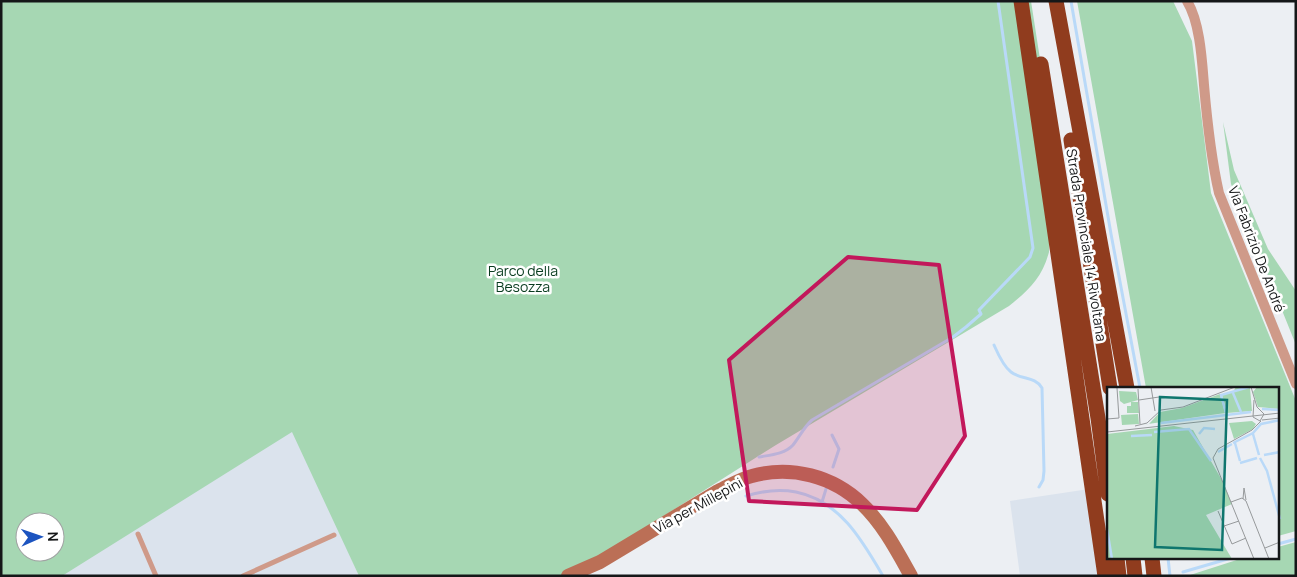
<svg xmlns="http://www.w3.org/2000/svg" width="1297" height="577" font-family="Manrope,sans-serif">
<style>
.built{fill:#dbe3ed}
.green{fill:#a6d7b3;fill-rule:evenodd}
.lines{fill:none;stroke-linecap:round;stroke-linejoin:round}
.stream{stroke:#b9d9f8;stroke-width:3}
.lane{stroke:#cf9a89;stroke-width:5}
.street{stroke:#cf9a89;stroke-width:10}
.secondary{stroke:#bb6f56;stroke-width:14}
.highway{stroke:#903c1e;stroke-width:15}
.marked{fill:#c2185b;fill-opacity:0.2;stroke:#c2185b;stroke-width:4;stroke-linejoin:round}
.labels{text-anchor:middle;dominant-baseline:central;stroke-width:5;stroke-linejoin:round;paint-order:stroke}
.street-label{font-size:14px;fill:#151718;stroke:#fff}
.park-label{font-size:14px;fill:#093c1f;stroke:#fff}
.inset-river{fill:none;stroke:#b9d9f8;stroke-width:2.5}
.inset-road{fill:none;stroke:#96999b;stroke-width:1}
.view{fill:#0f766e;fill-opacity:0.15;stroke:#0f766e;stroke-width:2.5}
.inset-edge{fill:none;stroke:#151718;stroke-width:2.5}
</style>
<rect width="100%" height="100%" fill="#eceff3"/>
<path class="built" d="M294 430 359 576H36Z
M1089 489 1100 576H1020L1010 501Z"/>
<path class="green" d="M1 1H1031L1050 124 1049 252C1042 278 1029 290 1009 306L776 445 580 569 565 576H359L292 432 62 576H1ZM25 522H55V552H25Z
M1077 1H1173L1192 41 1211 193 1296 401V531L1278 536V388H1146Z
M1223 122 1234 170 1268 249 1296 291V345L1231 184Z
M1296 542V576H1187L1243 558H1278V547Z"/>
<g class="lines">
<path class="stream" d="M1071 1 1111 234 1140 388
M994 345C998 354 1003 366 1011 372 1021 380 1035 376 1042 388L1044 471 1043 480 1039 487
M832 435 839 449 833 467
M759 457C770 455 785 454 793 445 800 436 804 427 812 420L953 337 966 327 981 314 979 310 1030 257 1033 248 998 1
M746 496C762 491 779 489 796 492 840 501 862 540 883 576
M822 502 826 489
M1278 544 1296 539
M1168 558 1170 576
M1183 572 1231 558"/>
<path class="lane" d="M138 534 156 576
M243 576 334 535"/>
<path class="street" d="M1187 1C1200 22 1202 60 1204 85 1207 120 1211 158 1219 193L1296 384"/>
<path class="secondary" d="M568 576 600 562 718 491C729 486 740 479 752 476 791 465 833 476 862 504 883 524 897 551 911 576"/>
<path class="highway" d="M1021 1 1105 576
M1056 1 1127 388
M1041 64 1098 418 1108 494
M1071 140 1110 388
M1117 558 1119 576
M1133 558 1135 576
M1152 558 1154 576"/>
</g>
<path class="marked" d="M848 257 939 265 965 436 917 510 749 501 729 360Z"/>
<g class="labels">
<g class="street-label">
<text transform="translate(1087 245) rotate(81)">Strada Provinciale 14 Rivoltana</text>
<text transform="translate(1257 249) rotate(69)">Via Fabrizio De André</text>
<text transform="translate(698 505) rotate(-29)">Via per Millepini</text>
</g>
<g class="park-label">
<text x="523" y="270">Parco della<tspan x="523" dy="16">Besozza</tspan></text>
</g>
</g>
<g transform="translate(1107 387)">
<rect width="172" height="172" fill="#eceff3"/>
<path d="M129 0 143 1 145 24 120 26 115 8 135 2 126 5ZM150 0H172V22L151 20 146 5ZM12 4 29 5 31 13 24 15H31L32 26H20V19H24V15L17 17 13 14ZM113 7 118 26 34 38 42 37 53 25 75 21ZM31 27 32 37 15 38 14 28ZM145 34 149 37 146 42 127 52 122 36ZM67 39 86 43 116 95 125 117 99 128 125 172H0V47Z" fill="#a6d7b3"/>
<path class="inset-river" d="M126 6 134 25M155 22 173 23M119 26 114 8 142 0M54 36 144 25M47 45 82 42 104 74M92 47 97 41 108 42M146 47 152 68M24 49 45 48M126 56 146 46 154 37 173 33M128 56 133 74M111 65 125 57M157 68 173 65M153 71 160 84 173 132M133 76 150 71M0 142 5 172"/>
<path class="inset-road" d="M6 0H38M44 0 48 24M144 0 150 20 157 27 153 34 146 30 147 13M31 2 33 37M32 13 52 10M0 32 12 31 10 1M155 33 173 31M28 39 40 36 54 23 76 20 128 0M0 45 173 26M136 112 137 101 139 113M124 115 135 111 139 114 162 172M111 124 125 157 139 151M117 139 132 134M158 161 173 155M147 172 106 71 111 62 145 43 154 34"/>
<path class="view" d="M53 10 120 13 115 163 48 160Z"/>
<rect width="172" height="172" class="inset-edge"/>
</g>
<rect width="1297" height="577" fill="none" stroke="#151718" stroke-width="5"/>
<g transform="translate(40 537) rotate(88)"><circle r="24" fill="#ffffff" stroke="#a1a2a3"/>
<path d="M0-4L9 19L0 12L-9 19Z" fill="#1c54c0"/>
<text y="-8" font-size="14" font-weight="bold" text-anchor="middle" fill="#151718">N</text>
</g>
</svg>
